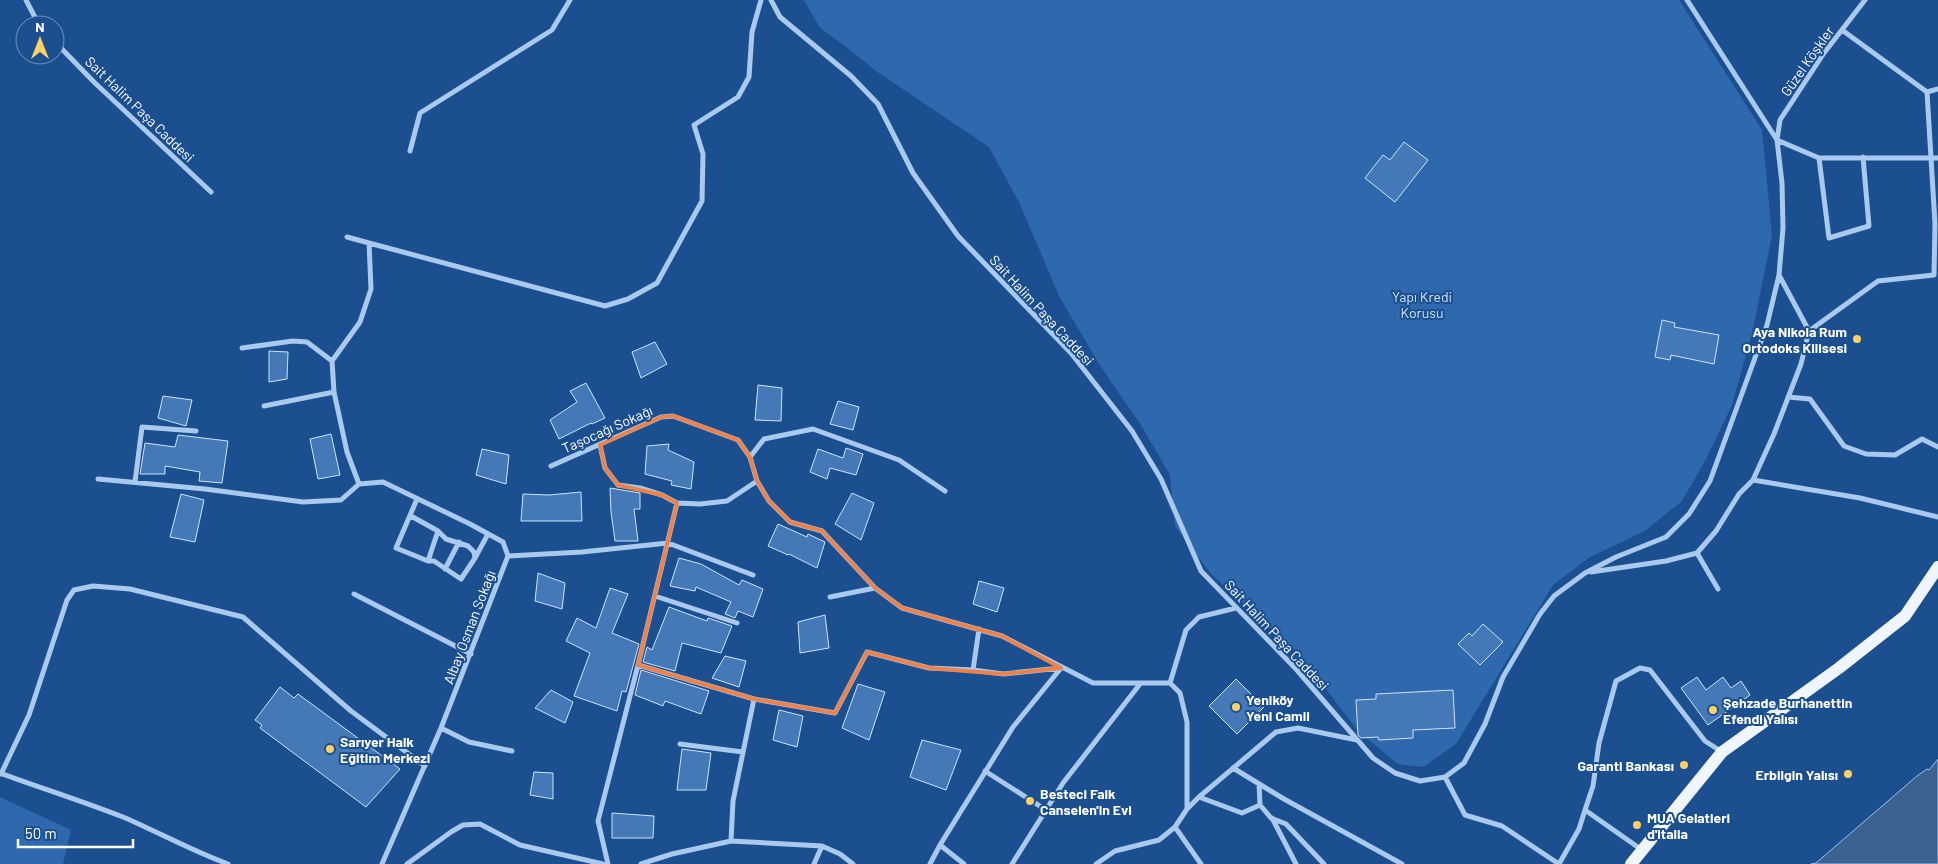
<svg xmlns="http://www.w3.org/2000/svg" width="1938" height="864" font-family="Barlow,sans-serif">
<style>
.green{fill:#2e69ad}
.water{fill:#3c6290;stroke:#9cc4f0}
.building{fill:#4478b7;stroke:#cfe3fa}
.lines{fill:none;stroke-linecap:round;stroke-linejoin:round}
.minor{stroke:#a9c9ee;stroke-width:5}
.primary{stroke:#f0f6ff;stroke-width:12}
.marked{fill:none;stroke:#ee8249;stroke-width:4;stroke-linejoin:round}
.poi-dot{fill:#ffd166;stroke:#1b4f8f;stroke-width:2}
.labels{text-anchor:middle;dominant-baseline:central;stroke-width:4;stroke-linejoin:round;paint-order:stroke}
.street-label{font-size:14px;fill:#fff;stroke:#1b4f8f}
.park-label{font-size:14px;fill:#cfe3fa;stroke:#1b4f8f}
.poi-label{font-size:14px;font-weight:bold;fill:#fff;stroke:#1b4f8f;text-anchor:start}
</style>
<rect width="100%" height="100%" fill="#1b4f8f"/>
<path class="green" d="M804 0H1679L1762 130 1772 235 1752 334 1732 405 1706 459 1682 501 1645 531 1590 557 1553 585 1456 744 1423 767 1398 764 1358 731 1300 655 1211 574 1175 526 1170 475 1141 425 1101 367 1060 298 1019 202 989 147 876 71 845 46 820 28Z
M0 797 71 830 63 864H0Z"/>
<path class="water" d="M1938 759V864H1811L1816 863 1917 776 1927 769 1929 770Z"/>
<path class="building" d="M1404 142 1428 160 1395 202 1365 178 1383 155 1390 160Z
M1662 320 1675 323 1674 327 1719 335 1714 364 1671 355 1670 360 1655 357Z
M655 342 667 364 641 378 632 352Z
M269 351 288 352 287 379 269 382Z
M586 383 605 418 592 424 591 423 559 439 550 420 577 402 570 391Z
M758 385 782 388 781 421 755 420Z
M163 396 192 400 186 426 158 418Z
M838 401 859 407 853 430 830 424Z
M331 434 340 475 318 479 310 439Z
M178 435 228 441 222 483 199 481 200 472 165 466V474H140L145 443 175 447Z
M669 444 668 450 694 462 691 489 671 485 672 481 645 474 647 446Z
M846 448 863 454 856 475 830 468 827 479 810 472 818 449 843 458Z
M482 449 509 455 506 484 476 475Z
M610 488 640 493V509H634L638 541H615L611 512Z
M581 492 582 521H521L523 494 549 495Z
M852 493 874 503 861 540 835 524Z
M181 494 204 500 195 542 170 537Z
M778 524 807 537 808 534 825 542 817 568 789 554 788 555 768 546Z
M679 558 701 564 739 585 742 580 763 589 753 617 738 611 735 618 725 614 731 602 696 587 695 591 670 586Z
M538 573 565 583 562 609 535 601Z
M979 581 1004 588 997 612 973 604Z
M610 588 628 594 612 633 639 644 626 692 622 691 617 711 574 696 590 653 566 641 577 618 596 628Z
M669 607 707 621 708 618 732 626 721 653 682 643 675 671 643 662 647 647 652 650Z
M825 615 829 648 800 653 798 622Z
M1483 624 1503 642 1480 665 1458 644 1469 633 1472 636Z
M725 656 746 661 739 687 712 678Z
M641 670 709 691 701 714 665 701 663 706 635 695Z
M1697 677 1706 690 1723 677 1731 688 1741 681 1750 695 1708 725 1681 688Z
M1236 679 1264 707 1237 734 1209 706Z
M858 684 885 692 869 740 842 728Z
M280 687 294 698 298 694 400 769 366 807 260 728 262 725 255 720Z
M551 690 573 702 565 723 535 708Z
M1453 690 1455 728 1413 730V738L1379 740 1378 737 1361 738 1358 735 1356 700 1376 699V694Z
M779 710 803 716 797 747 773 740Z
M922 740 961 750 946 790 910 777Z
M682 749 711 753 706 790H677Z
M534 772 553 773V799L530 795Z
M612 813 654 816 653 838H612Z"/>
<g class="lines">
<path class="minor" d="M26 0 39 25
M771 0 780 17 851 76 878 104 913 173 958 236 1071 353 1132 431 1161 479 1201 571 1296 669 1373 758 1395 773 1420 781 1445 777 1464 763 1485 724 1503 677 1540 614 1554 596 1585 573 1616 557 1666 537 1689 514 1710 481 1767 325 1779 275 1783 228 1782 183 1777 140 1687 0
M1842 30 1927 92
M55 42 95 83 211 192
M1777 140 1780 120 1824 53 1865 0
M1777 140 1819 158H1938
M410 151 420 113 552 30 570 0
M1819 158 1829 238 1869 226 1863 157
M369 243 605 306 628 299 657 283 702 201 703 154 694 125 738 97 749 77 752 32 761 0
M1779 275 1809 331
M1809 331 1878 281 1934 275 1935 224 1927 92 1938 89
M242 348 293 341 307 342 332 361
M1788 397 1810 399 1844 446 1866 454 1895 455 1922 439 1938 447
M264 406 334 392
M600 445 605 468 618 485 640 488 662 495 677 503 700 504 727 501 757 481
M551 466 661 417 673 416 738 440 750 457
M98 479 205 489 303 502 341 500 359 484 347 452 334 392 332 361 360 322 371 289 369 243 347 237
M1753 480 1860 498 1938 517
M135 482 142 427 196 431
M359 484 383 482 470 524 503 542 508 556 441 728 382 864
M945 491 899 460 813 429 764 439 750 457 757 481 769 501 790 522 822 531 875 588 902 608 1002 636 1093 683H1170L1180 693 1187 722V809L1175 827 1159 840 1115 851 1096 864
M677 503 638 665 754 699 733 801 731 841
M411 516 438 531 446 539 468 546 474 552 475 558 461 579 434 561H428L396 548 417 499
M1697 553 1718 589
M508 556 582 552 668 543 753 575
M475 558 488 534
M428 561 438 531
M445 569 459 542
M1591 572 1666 561 1697 553 1716 531 1739 494 1753 480 1774 434 1801 364 1809 331
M354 594 471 654
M655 596 737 623
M830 597 875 588
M973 670 1003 674 1060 668
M1170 683 1186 630 1199 617 1236 608
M754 699 835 713 867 652 929 668 973 670 979 629
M441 728 469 742 512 751
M680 744 743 752
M1233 768 1284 799 1402 864
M985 771 1046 810
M0 773C41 788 82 801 123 817 158 832 192 851 228 864
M1 774 29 715 67 600 74 590 93 586 130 589 243 617 351 711 425 766
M1445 777 1465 815 1502 826 1559 864
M1259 784 1260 805
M1199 797 1276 732 1298 728 1357 740
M1187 809 1199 797 1242 813 1260 805 1271 818 1286 824 1324 864
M1585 810 1642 850
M1272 818 1296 864
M1175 827 1201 864
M407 864 451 832 463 825 480 824 520 845 603 864
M608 864 598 821 638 665
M641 864 672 854 731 841 822 846 840 854 853 864
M814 864 822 846
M930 864 940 845
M964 864 940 845 1013 727 1061 668
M1012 864 1063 783 1140 684
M1559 864 1579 829 1585 810 1593 786 1599 743 1616 681 1640 668 1650 670 1705 741 1722 752"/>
<path class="primary" d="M1631 864 1722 752 1839 668 1905 616 1938 567"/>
</g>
<path class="marked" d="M673 416 738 440 750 457 757 481 769 501 790 522 822 531 875 588 902 608 1002 636 1061 668 1003 674 929 668 867 652 835 713 754 699 638 665 677 503 662 495 618 485 605 468 600 445 661 417Z"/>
<g class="poi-dot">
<circle cx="1857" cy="339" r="5"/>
<circle cx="1236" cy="707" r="5"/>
<circle cx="1713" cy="710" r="5"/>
<circle cx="330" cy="749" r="5"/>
<circle cx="1684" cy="765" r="5"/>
<circle cx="1848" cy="774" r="5"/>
<circle cx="1030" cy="801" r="5"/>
<circle cx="1637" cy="825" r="5"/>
</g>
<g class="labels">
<g class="street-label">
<text transform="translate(1807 61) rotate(-55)">Güzel Köşkler</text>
<text transform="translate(140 109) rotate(44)">Sait Halim Paşa Caddesi</text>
<text transform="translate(1042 310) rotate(47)">Sait Halim Paşa Caddesi</text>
<text transform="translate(607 429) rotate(-24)">Taşocağı Sokağı</text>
<text transform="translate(469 627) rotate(-69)">Albay Osman Sokağı</text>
<text transform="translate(1277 635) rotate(47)">Sait Halim Paşa Caddesi</text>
</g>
<g class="park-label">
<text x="1422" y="296">Yapı Kredi<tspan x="1422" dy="16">Korusu</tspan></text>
</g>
<g class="poi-label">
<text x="1847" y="331" text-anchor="end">Aya Nikola Rum<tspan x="1847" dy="16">Ortodoks Kilisesi</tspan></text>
<text x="1246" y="699">Yeniköy<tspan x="1246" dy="16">Yeni Camii</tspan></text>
<text x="1723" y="702">Şehzade Burhanettin<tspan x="1723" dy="16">Efendi Yalısı</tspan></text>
<text x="340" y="741">Sarıyer Halk<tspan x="340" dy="16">Eğitim Merkezi</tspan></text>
<text x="1674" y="765" text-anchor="end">Garanti Bankası</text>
<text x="1838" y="774" text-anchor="end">Erbilgin Yalısı</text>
<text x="1040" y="793">Besteci Faik<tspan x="1040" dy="16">Canselen'in Evi</tspan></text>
<text x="1647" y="817">MUA Gelatieri<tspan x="1647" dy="16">d'italia</tspan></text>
</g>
</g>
<g transform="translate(40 40)"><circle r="24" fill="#1b4f8f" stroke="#7695bc"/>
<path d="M0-4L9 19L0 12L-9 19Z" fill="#ffd166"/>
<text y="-8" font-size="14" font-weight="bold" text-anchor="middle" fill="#ffffff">N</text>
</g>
<path d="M18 839v8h115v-8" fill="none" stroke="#ffffff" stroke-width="2.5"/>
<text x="25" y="839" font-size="15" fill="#ffffff" stroke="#1b4f8f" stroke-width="4" paint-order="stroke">50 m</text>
</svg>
